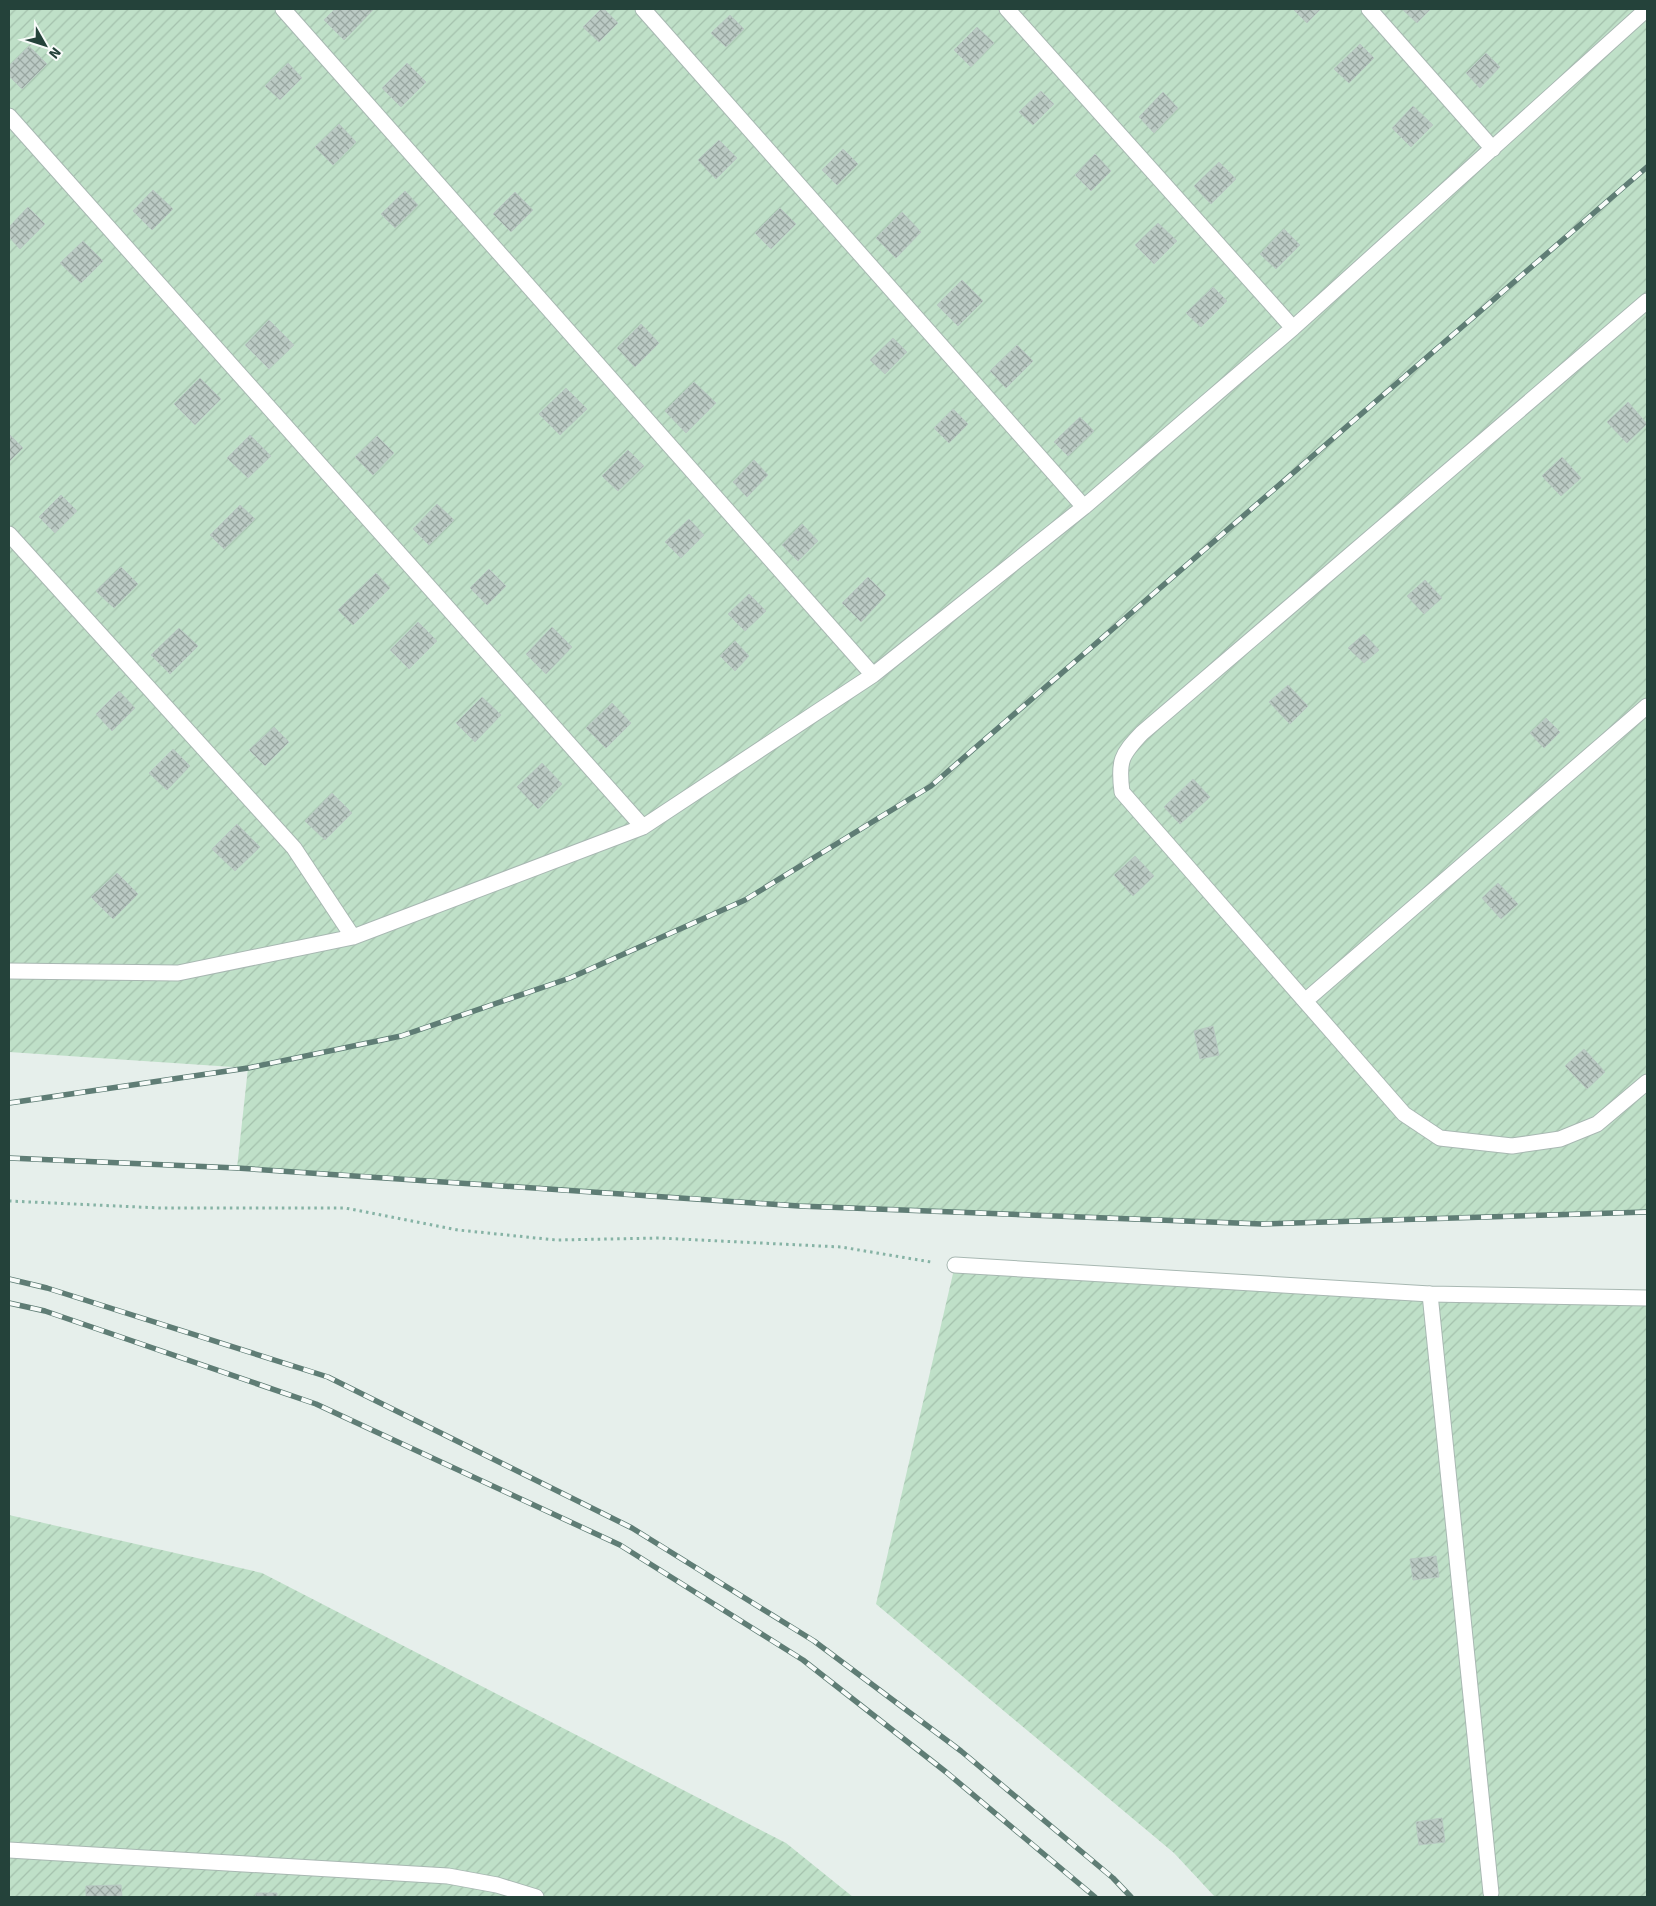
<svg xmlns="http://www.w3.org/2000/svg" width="1656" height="1906" font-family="Signika,sans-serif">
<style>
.garden{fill:url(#garden-furrows)}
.building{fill:url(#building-cross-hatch);stroke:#b8c9c2}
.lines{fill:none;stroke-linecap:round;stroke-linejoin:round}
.service-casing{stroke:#a8b8b2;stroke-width:17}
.minor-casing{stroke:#a8b8b2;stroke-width:17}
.path{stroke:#86b3a5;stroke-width:3;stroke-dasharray:2.5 4;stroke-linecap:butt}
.service{stroke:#fff;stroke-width:15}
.minor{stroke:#fff;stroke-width:15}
.rail-casing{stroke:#5f7d75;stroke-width:5.5}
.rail{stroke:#f7fbf9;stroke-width:4;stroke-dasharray:11;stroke-linecap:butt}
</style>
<defs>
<pattern id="garden-furrows" width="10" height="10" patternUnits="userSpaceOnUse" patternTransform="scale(1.25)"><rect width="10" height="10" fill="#bfe0c8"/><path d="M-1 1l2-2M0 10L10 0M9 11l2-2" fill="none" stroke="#a4c1ad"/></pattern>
<pattern id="building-cross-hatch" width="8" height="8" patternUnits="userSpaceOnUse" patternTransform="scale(1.25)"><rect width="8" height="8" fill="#bbcac4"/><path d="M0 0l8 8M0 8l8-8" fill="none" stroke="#98a6a0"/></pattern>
</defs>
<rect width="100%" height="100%" fill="#e6efeb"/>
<path class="garden" d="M9 9H1647V1212L1262 1224 799 1206 237 1168 248 1068 9 1052Z
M955 1265 1647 1298V1897H1215L1174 1853 876 1604Z
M9 1515 262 1573 786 1843 853 1897H9Z"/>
<path class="building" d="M335 9H372L373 10 344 40 324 20Z
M601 9H604L618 23 599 42 583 27Z
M1293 9H1321L1307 23Z
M1402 9H1431L1417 23Z
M730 15 744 29 726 47 711 33Z
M977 27 994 43 971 67 954 50Z
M1360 44 1374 58 1349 83 1334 69Z
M29 46 47 64 22 89 9 76V66Z
M1486 53 1500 67 1480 88 1466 73Z
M288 63 302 78 280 100 265 86Z
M407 63 426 82 401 107 382 88Z
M1041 91 1054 104 1033 125 1019 112Z
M1163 92 1178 108 1154 133 1139 117Z
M1413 106 1433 125 1411 147 1392 128Z
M339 124 356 142 333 165 315 147Z
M719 140 737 158 716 179 698 160Z
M843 149 858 164 837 185 822 170Z
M1095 154 1111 171 1091 191 1075 175Z
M1219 162 1236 179 1211 204 1194 186Z
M153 190 173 209 152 230 133 211Z
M405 191 418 205 395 228 381 214Z
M515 192 533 210 511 232 493 214Z
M28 207 45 224 20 249 9 237V227Z
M780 208 796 224 771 249 755 233Z
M902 212 921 232 896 258 876 238Z
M1158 223 1177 241 1154 264 1135 245Z
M1284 229 1300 245 1276 269 1260 254Z
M83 241 103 261 81 283 60 263Z
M962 280 983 301 958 326 937 305Z
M1213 287 1227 301 1201 327 1186 313Z
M269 320 294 345 269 369 245 345Z
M641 324 659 343 635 367 617 348Z
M893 338 907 352 885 374 870 360Z
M1017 345 1033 361 1006 388 990 371Z
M200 378 221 399 195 425 174 404Z
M694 382 716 403 686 433 665 411Z
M566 388 587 409 560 435 539 414Z
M1628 402 1647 424 1627 443 1607 422Z
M953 409 968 424 949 443 934 428Z
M1080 417 1094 431 1068 456 1054 442Z
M9 434 23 448 9 462Z
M250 435 271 456 248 478 227 458Z
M377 436 394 453 373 475 355 457Z
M628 450 644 466 618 491 602 476Z
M1562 457 1581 478 1561 496 1542 476Z
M754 460 768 475 747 497 733 482Z
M61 495 77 511 55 533 39 517Z
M437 504 454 520 429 545 413 529Z
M240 505 255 519 224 549 210 535Z
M689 519 704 535 681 558 665 542Z
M802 524 818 541 798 561 782 545Z
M121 567 138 584 114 608 96 591Z
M489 569 506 586 487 605 470 588Z
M376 573 390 588 353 625 338 610Z
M868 577 886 595 861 622 842 603Z
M1425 580 1442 598 1424 614 1407 596Z
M749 594 766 611 745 631 728 614Z
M418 622 437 641 409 669 390 650Z
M552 627 572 647 546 674 526 654Z
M179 628 198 646 170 674 151 655Z
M1364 634 1379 650 1364 663 1348 648Z
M735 641 749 656 735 671 720 656Z
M1288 685 1308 706 1290 724 1269 702Z
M119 691 135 708 112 731 96 714Z
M482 697 501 715 475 742 456 723Z
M612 703 631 723 606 748 586 728Z
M1546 718 1560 732 1544 748 1530 733Z
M274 727 289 742 265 766 249 750Z
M173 749 190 766 167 790 149 773Z
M542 763 562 784 538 809 517 787Z
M1193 779 1210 797 1180 824 1164 807Z
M332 793 352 813 325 840 305 821Z
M237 824 260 847 235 871 212 849Z
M1135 856 1154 876 1133 896 1114 875Z
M117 873 138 894 113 919 91 897Z
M1498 883 1518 904 1501 919 1482 898Z
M1213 1026 1219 1055 1200 1059 1194 1031Z
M1584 1049 1605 1072 1587 1089 1565 1066Z
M1436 1556 1439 1577 1413 1580 1410 1559Z
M1442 1818 1445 1842 1419 1845 1416 1822Z
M121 1885 122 1897H86V1886Z
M256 1893H277V1897H256Z"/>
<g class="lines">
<g class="service-casing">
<path id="service" d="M283 9 873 675
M643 9 1084 507
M1007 9 1293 328
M1369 9 1493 149
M9 116 643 827
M1647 301 1142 733C1121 755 1118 761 1122 792L1404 1114 1440 1138 1512 1146 1560 1139 1597 1124 1647 1082
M9 534 294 848 353 937
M9 971 178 973 353 937 643 827 873 675 1084 507 1293 328 1647 9
M1305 1001 1647 706
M1430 1294 1491 1893
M9 1850 448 1876 497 1885 536 1897"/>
</g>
<g class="minor-casing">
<path id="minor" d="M955 1265 1430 1294 1647 1298"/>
</g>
<path class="path" d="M9 1201 160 1208H345L458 1230 556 1240 659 1238 841 1247 931 1262"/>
<use href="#service" class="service"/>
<use href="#minor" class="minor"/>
<g class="rail-casing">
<path id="rail" d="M9 1103 248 1068 401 1036 570 978 745 900 931 786 1647 167
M9 1158 237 1168 799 1206 1262 1224 1647 1212
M9 1279 47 1288 328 1377 632 1528 814 1641 961 1751 1113 1878 1131 1897
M9 1303 45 1311 316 1404 620 1545 803 1660 946 1772 1095 1897"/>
</g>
<use href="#rail" class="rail"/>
</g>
<rect width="1656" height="1906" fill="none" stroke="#24423a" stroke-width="20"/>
<g transform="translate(45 45) rotate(129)" stroke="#f7fbf9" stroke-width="4" paint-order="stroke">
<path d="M0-4L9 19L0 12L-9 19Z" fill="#24423a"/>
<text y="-8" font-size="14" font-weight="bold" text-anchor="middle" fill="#24423a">N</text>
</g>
</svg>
